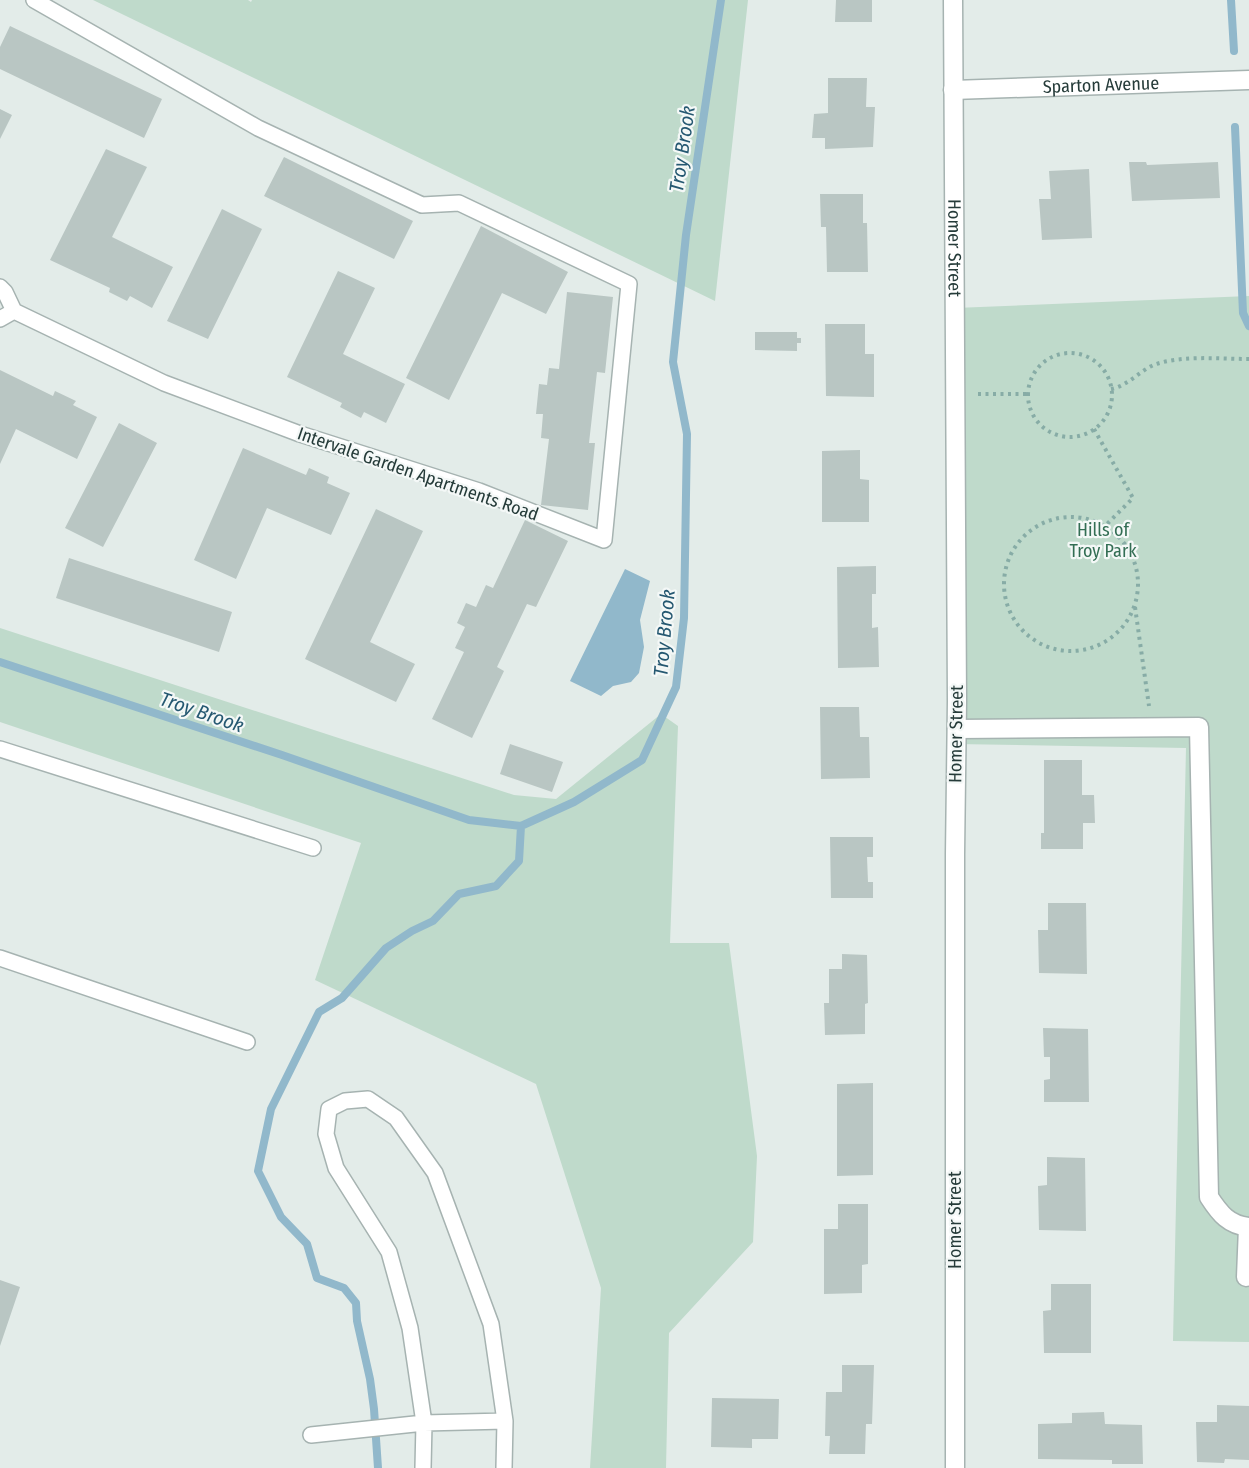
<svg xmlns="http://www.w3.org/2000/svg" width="1249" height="1468" font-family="'Fira Sans Condensed',sans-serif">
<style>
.green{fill:#bfdacb}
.water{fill:#91b8cb}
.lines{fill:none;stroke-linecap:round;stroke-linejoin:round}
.stream{stroke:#91b8cb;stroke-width:8}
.building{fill:#b9c6c3}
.lane-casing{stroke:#a6b3b1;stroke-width:18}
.street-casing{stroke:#a6b3b1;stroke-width:21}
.path{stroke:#87aca6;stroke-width:4;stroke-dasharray:3 4.5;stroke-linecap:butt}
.lane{stroke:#fff;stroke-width:15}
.street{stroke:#fff;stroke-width:18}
.labels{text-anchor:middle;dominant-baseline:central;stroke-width:4.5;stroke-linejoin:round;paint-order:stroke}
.street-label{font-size:18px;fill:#253b39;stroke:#f4f8f7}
.park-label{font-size:18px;fill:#336e54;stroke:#f4f8f7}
.water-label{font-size:20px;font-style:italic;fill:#255871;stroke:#f4f8f7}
</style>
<rect width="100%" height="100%" fill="#e3ece9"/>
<path class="green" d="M93 0H248L251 2 252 0H748L715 301Z
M1249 296V1342L1173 1341 1186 748 955 744V308Z
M0 628 514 795 556 799 661 714 678 726 670 943H729L757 1156 753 1242 669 1333 666 1468H590L601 1288 536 1084 315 980 361 843 0 722Z"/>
<path class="water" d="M625 569 650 581 640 620 644 647 639 673 631 682 613 686 601 696 570 681Z"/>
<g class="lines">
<path class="stream" d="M1231 0 1234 51
M1235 127 1243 313 1249 326
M0 662 282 755 469 820 521 826 574 802 642 760 676 687 684 618 687 434 673 362 686 235 721 0
M378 1468 374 1409 370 1379 357 1321 356 1303 344 1288 317 1278 307 1244 281 1217 258 1171 271 1109 319 1012 342 998 386 948 412 931 433 921 459 894 496 886 519 861 521 826"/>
</g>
<path class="building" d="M836 0H872V22H835Z
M10 26 162 99 144 138 0 69V47Z
M828 78H867L866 107H875L873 147 825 149V138H812L814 114 828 113Z
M0 109 12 115 0 139Z
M106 149 147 167 112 237 173 267 152 308 130 296 127 301 109 292 110 288 50 260Z
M284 157 413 221 394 259 264 196Z
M1129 162H1146L1147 165 1218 162 1220 198 1132 201Z
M1089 169 1092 238 1042 240 1039 199H1051L1049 171Z
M820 194H863V223H867L868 272H827L826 227H821Z
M222 209 262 229 208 339 167 321Z
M481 226 568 272 546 314 502 293 449 400 406 378Z
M338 271 375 288 343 354 405 384 386 423 364 412 361 418 340 407 342 403 287 377Z
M567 292 613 297 605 373 597 372 589 443H595L588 510 541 505 549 439 541 438 543 414H536L539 384 547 385 549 368 559 369Z
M825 324H865V354H874V397L826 396Z
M755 332H797V338H801V343H797V351L755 350Z
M0 370 53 396 55 391 76 401 73 405 97 417 77 459 16 429 0 464Z
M119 423 157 443 103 547 65 528Z
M243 448 306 475 309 468 329 477 327 483 350 493 331 535 267 508 236 579 194 560Z
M860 450V479L869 480V522H822V451Z
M376 509 423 531 370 642 415 664 396 702 305 659Z
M525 520 568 541 536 607 527 604 497 667 504 671 472 738 432 719 464 652 455 648 465 627 457 623 466 603 476 607 486 585 493 588Z
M69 558 232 612 219 652 56 598Z
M876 566V594H872V628L878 627 879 667 838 668 837 567Z
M820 707H859L860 737H869L870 778 821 779Z
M510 744 563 762 552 792 500 774Z
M1044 760H1082V795H1094L1095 823H1083V849H1041V833H1044Z
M830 837H873V857H867L868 882H873V898H831Z
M1048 903H1086L1087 974 1039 973 1038 930H1048Z
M842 954 867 955 868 1003 865 1004V1034L825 1035 824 1003H829V969H842Z
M1043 1028 1088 1029 1089 1102H1044V1080L1050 1079V1057H1044Z
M873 1083V1175L837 1176V1084Z
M1047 1157 1085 1158 1086 1231 1039 1230 1038 1186 1047 1185Z
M838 1204H868V1264L862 1265V1293L824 1294V1229H838Z
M0 1280 20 1287 0 1346Z
M1051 1284H1091V1353H1044L1043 1311 1051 1310Z
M842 1365H874L872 1424H866L865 1454H829L830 1436H825L826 1392H842Z
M712 1398 779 1399 778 1439H752V1448L711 1447Z
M1217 1405 1249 1406V1460L1225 1459 1224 1463 1197 1462 1196 1422H1217Z
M1104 1412 1105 1424 1142 1425 1143 1464H1112V1460L1038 1459V1424L1072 1423V1413Z"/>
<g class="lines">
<g class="lane-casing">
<path id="lane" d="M0 287 5 292 14 311 164 383 300 434 479 491 604 540 629 284 459 203 422 205 258 128 34 0
M0 319 14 311
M0 749 313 848
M0 958 247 1042
M311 1435 424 1423 505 1421
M423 1468 424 1423 410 1328 389 1252 336 1168 326 1134 329 1109 345 1101 368 1099 396 1118 435 1173 491 1324 505 1421 504 1468"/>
</g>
<g class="street-casing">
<g id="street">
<path id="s1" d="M953 0 957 701 955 854V1468"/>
<path id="s2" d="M953 90 1249 80"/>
<path d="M957 729 1199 727 1209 1197C1220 1214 1229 1225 1249 1227"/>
<path d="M1246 1277 1248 1227"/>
</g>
</g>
<path class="path" d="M1028 395a42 42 0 1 1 84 0a42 42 0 1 1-84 0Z
M1111 389C1128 386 1140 370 1156 364 1185 355 1219 359 1249 359
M978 394H1028
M1094 429 1133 498 1105 526
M1004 584a67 67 0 1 1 134 0a67 67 0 1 1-134 0Z
M1135 607 1149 706"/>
<use href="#lane" class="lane"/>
<use href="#street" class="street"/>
</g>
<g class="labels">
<g class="street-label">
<text stroke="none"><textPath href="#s2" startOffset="148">Sparton Avenue</textPath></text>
<text stroke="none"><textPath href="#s1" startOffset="248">Homer Street</textPath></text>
<text transform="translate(418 474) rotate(19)">Intervale Garden Apartments Road</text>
<text transform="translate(956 734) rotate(-89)">Homer Street</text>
<text transform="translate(955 1220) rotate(-90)">Homer Street</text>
</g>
<g class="park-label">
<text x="1103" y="530">Hills of<tspan x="1103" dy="21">Troy Park</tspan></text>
</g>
<g class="water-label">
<text transform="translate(682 149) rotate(-82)">Troy Brook</text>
<text transform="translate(664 633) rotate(-85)">Troy Brook</text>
<text transform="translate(202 712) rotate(19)">Troy Brook</text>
</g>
</g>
</svg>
